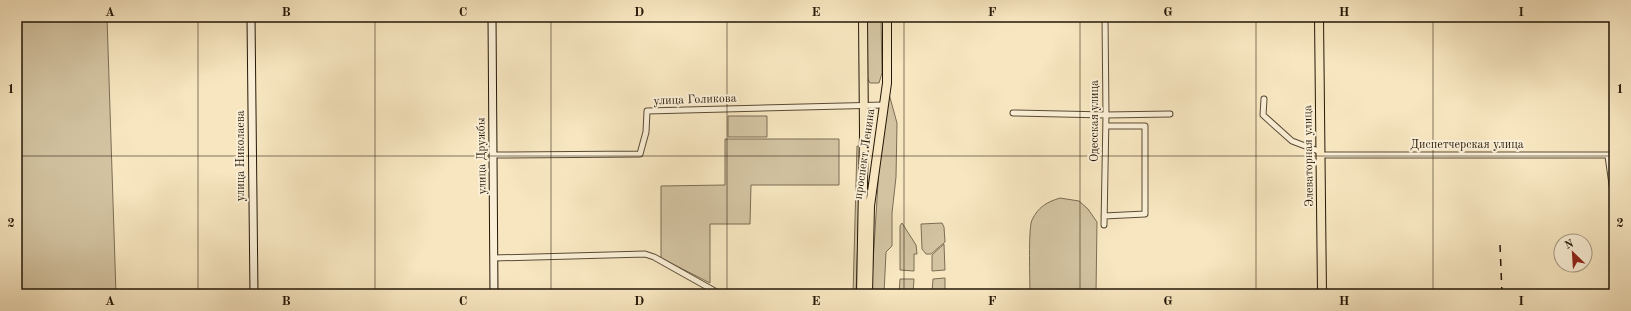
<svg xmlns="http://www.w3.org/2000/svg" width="1631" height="311" font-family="'Old Standard TT',serif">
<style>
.green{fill:#d3c3a1;stroke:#7c6d54}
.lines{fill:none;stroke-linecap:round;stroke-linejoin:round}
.street-casing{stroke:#5a4b35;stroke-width:7}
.secondary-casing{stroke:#251707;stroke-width:9}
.primary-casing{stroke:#251707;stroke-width:10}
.street{stroke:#faefd6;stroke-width:5}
.secondary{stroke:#faefd6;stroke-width:7}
.primary{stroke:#f7e6c0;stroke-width:8}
.rail{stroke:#251707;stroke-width:1.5;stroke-dasharray:7 7;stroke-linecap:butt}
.grid{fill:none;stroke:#251707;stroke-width:1;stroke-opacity:0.55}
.labels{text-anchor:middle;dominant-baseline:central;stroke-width:4;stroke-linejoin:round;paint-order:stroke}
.street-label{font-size:12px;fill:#251707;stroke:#faefd6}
.neatline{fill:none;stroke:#251707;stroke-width:1.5}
.grid-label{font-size:13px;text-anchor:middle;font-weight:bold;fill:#251707}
</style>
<rect width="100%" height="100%" fill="#f7e6c0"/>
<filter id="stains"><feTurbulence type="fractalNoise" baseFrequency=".005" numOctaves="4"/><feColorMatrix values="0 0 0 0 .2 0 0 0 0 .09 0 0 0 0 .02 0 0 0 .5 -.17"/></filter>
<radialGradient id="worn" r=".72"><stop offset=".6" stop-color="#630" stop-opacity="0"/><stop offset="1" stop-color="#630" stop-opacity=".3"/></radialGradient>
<path class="green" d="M17 17H107L116 294H17Z
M866 17H881L882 73 879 83H870L866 76Z
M889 94 897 123 896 177 892 213V246L886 252 884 294H871L880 152Z
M728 116H767V137H728Z
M725 139H839V185H751L750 224H710V283L661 258V186L725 185Z
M857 146H861L856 294H853Z
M1060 198 1079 201 1088 209 1097 222 1096 294H1030C1030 282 1028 228 1032 220 1038 207 1047 202 1060 198Z
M902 223 916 245 917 254H914V271L900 270V226Z
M942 223 944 227 945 242 931 254H926L922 249 921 224Z
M944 244 945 270 932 271V255Z
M945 278V294H921V293L932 292 933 279Z
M900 279H914L913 293 919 294H899Z"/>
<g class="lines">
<g class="street-casing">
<path id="street" d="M1264 99 1263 115 1292 141 1321 152
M1013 113 1106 115 1170 114
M494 155 640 154 646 132 647 111 884 105
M1321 155H1614
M1608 156 1614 199
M1104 216 1145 214V126H1106
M1104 225 1106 115 1105 17
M494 258 645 254 654 257 720 294"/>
</g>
<g class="secondary-casing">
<path id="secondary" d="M251 17 254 294
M492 17 494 294"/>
</g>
<g class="primary-casing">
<path id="primary" d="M1319 17 1322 294
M861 294 864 133 863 17
M868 294 870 206 887 83V17"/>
</g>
<use href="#street" class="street"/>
<use href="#secondary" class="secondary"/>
<use href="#primary" class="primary"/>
<path class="rail" d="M1500 245 1502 294"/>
</g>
<path class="grid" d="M198 17V294M375 17V294M551 17V294M727 17V294M904 17V294M1080 17V294M1256 17V294M1433 17V294M17 156H1614"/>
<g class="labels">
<g class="street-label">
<text transform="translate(695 100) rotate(-2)">улица Голикова</text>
<text transform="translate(1095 121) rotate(-90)">Одесская улица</text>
<text x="1467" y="145">Диспетчерская улица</text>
<text transform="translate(865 154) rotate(-82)">проспект Ленина</text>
<text transform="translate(241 156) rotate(-90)">улица Николаева</text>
<text transform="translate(482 156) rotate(-91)">улица Дружбы</text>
<text transform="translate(1309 156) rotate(-91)">Элеваторная улица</text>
</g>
</g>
<rect width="1631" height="311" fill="none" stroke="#f7e6c0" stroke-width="44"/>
<g transform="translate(1573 253) rotate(335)"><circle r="19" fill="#faefd6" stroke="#a59983"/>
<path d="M0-3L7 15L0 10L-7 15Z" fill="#8f2418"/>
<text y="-6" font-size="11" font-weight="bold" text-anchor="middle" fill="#251707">N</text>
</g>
<rect x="22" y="22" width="1587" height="267" class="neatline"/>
<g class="grid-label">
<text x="110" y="16">A</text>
<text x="286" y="16">B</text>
<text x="463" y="16">C</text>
<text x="639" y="16">D</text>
<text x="816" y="16">E</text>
<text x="992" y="16">F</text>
<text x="1168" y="16">G</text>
<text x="1344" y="16">H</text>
<text x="1521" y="16">I</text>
<text x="11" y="93">1</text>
<text x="1620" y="93">1</text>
<text x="11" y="227">2</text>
<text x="1620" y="227">2</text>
<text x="110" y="305">A</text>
<text x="286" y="305">B</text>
<text x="463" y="305">C</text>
<text x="639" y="305">D</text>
<text x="816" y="305">E</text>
<text x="992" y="305">F</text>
<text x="1168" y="305">G</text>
<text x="1344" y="305">H</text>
<text x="1521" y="305">I</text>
</g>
<rect width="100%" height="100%" filter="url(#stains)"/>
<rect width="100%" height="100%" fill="url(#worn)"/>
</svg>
